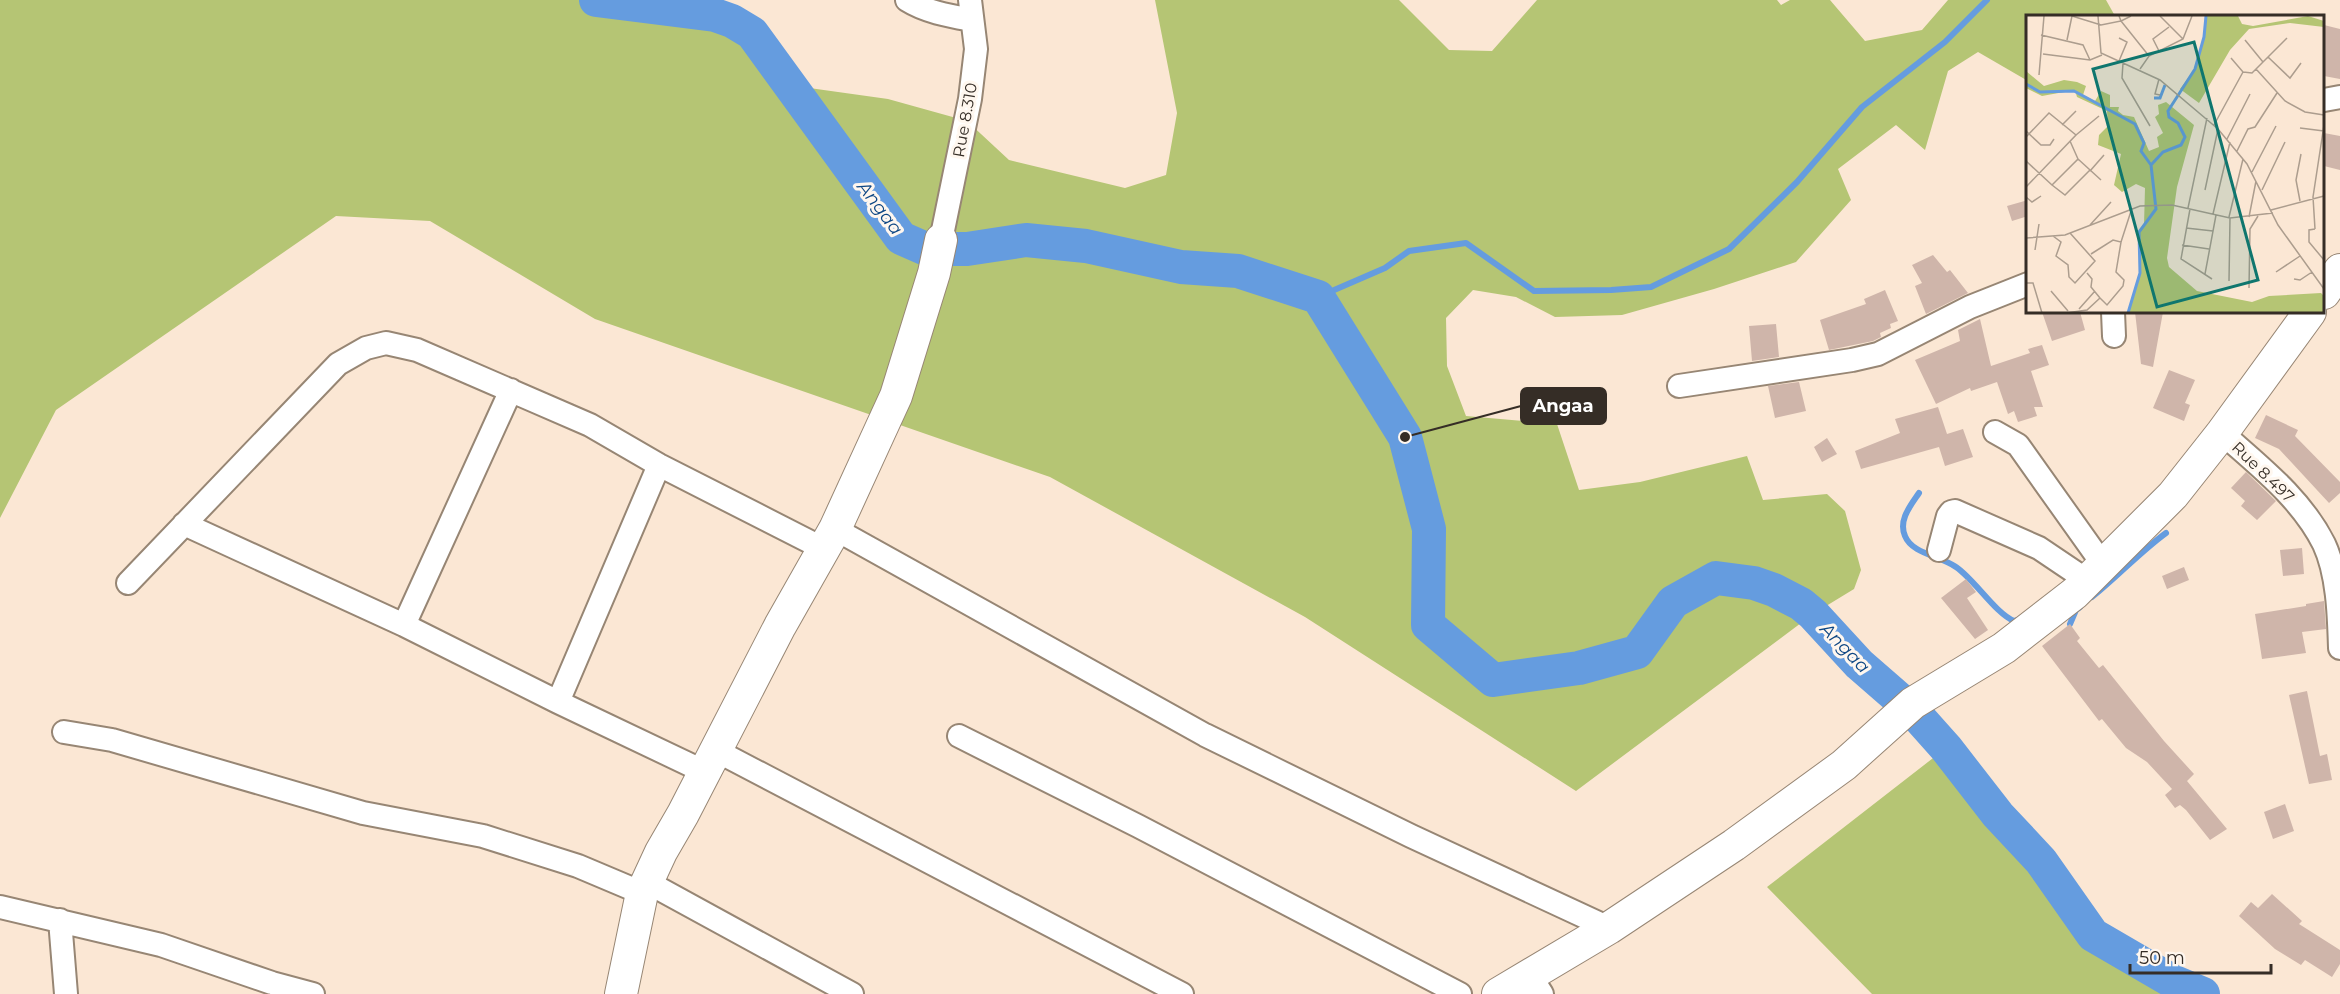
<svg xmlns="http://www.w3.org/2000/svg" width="2340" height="994" font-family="Montserrat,sans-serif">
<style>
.green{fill:#b5c574}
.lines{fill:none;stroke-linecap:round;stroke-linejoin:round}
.stream{stroke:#659cdf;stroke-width:6}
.river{stroke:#659cdf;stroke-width:34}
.building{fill:#cfb5aa}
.street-casing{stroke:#978674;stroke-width:26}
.secondary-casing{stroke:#978674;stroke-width:34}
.street{stroke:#fff;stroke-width:22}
.secondary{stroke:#fff;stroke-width:32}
.labels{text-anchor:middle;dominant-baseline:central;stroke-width:6;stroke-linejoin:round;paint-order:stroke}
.street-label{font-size:16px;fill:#352d26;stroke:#fff7ef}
.water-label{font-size:18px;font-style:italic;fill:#0e4784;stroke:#fff7ef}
.inset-river{fill:none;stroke:#659cdf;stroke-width:3}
.inset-road{fill:none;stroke:#ac9d8e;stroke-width:1.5}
.view{fill:#0f766e;fill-opacity:0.15;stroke:#0f766e;stroke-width:3}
.inset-edge{fill:none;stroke:#352d26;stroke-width:3}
.leader{fill:none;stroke:#352d26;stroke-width:2}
.callout-dot{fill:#352d26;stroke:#fff7ef;stroke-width:2}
.callout{fill:#352d26;stroke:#352d26;stroke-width:2}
.callout-label{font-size:18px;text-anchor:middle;font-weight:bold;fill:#fff}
</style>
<rect width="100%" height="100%" fill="#fbe7d4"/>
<path class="green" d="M0 0H596L715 15C752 27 771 51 788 85L888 99 967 121 1009 160 1125 188 1166 175 1177 113 1155 0H1399L1449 50 1492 51 1537 0H1777L1781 5 1790 0H1830L1865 41 1922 30 1948 0H2106L2115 16H2028V81L1978 52 1948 71 1925 150 1896 125 1838 169 1851 200 1796 262 1714 289 1622 315 1555 317 1516 297 1473 290 1446 318 1447 366 1466 416 1557 424 1579 490 1640 482 1747 456 1763 500 1827 494 1845 511 1861 570 1854 589 1813 614 1576 791 1305 617 1050 477 595 319 430 221 336 216 56 410 0 518Z
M1946 748 1998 815 2041 861 2093 935 2172 981 2203 994H1872L1767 887Z"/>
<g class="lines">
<path class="stream" d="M1318 297 1385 268 1409 251 1466 243 1534 291 1611 290 1651 287 1729 249 1797 182 1862 107 1945 42 1987 0
M1919 493C1911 505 1898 520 1905 536 1912 554 1941 556 1956 567 1975 580 1995 613 2014 621L2020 619
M2092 597C2118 576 2140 552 2166 533
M2070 624 2076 610 2080 607"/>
<path class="river" d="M596 0 715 15 732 21 752 33 901 238 926 249H967L1026 240 1086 246 1181 267 1238 271 1318 297 1405 437 1429 529 1428 625 1493 680 1579 668 1637 652 1673 602 1716 578 1754 583 1774 590 1801 604 1813 614 1859 664 1913 711 1946 748 1998 815 2041 861 2093 935 2172 981 2203 994"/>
</g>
<path class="building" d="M2324 25 2340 29V79L2324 76Z
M2324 133 2340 136V170L2324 166Z
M2028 200V216L2012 221 2007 206Z
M1933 255 1947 272 1950 270 1968 293 1926 314 1915 286 1922 283 1912 265Z
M1885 290 1898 321 1890 324 1891 328 1880 333 1881 337 1873 341 1829 350 1820 320 1866 304 1864 299Z
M2042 312H2080L2085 330 2052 341Z
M2135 312H2163L2153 367 2141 364Z
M1980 319 1991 366 2030 353 2028 349 2042 345 2049 365 2031 371 2043 407H2034L2037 416 2018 422 2014 411 2008 414 1997 382 1971 391 1970 388 1936 404 1915 360 1960 341 1958 330Z
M1776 324 1779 357 1752 361 1749 326Z
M2169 370 2195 380 2185 403 2190 405 2184 421 2153 408Z
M1799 382 1806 411 1775 418 1768 386Z
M1938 407 1947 434 1963 429 1973 457 1945 466 1939 447 1861 469 1855 451 1900 433 1895 419Z
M2266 415 2298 430 2295 436 2340 482V493L2329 503 2279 449 2255 438Z
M1827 438 1837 454 1822 462 1814 447Z
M2246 472 2276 501 2257 520 2241 506 2245 501 2231 488Z
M2302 548 2304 574 2283 576 2280 550Z
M2184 567 2189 580 2167 589 2162 576Z
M1966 579 1976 592 1967 598 1988 630 1975 639 1941 598Z
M2324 601 2326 629 2302 632 2306 653 2262 659 2255 614 2306 606V604Z
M2070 624 2080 638 2077 641 2099 668 2103 665 2164 741 2194 774 2187 781 2227 829 2210 840 2186 810 2180 805 2175 808 2165 795 2172 789 2147 762 2126 748 2102 719 2099 721 2042 646Z
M2307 691 2320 756 2327 754 2332 780 2309 784 2289 695Z
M2285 804 2294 831 2273 839 2264 812Z
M2272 894 2302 921 2299 924 2340 950V964L2332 977 2305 960 2301 965 2275 949 2239 916 2251 902 2258 908Z"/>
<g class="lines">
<g class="street-casing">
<path id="street" d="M907 0C926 12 950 16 972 20
M2324 100 2340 97
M941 240 970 99 976 49 970 0
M2113 312 2114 336
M1679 386 1852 360 1878 354 1970 307 2028 284
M1995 432 2018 445 2104 566
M2222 433C2259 466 2301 498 2324 544 2338 574 2339 615 2340 648
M184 524 404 625 558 702 705 772
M835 529 1205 735 1411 836 1609 928
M1939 550 1948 516 1951 512 1955 511 2039 548 2088 581
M128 583 338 364 366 348 386 343 417 350 590 425 659 465 824 549
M404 625 511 390
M558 702 659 465
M64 732 112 740 363 813 483 836 578 866 642 893
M959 736 1138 826 1460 994
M717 751 1182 994
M647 882 852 994
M0 907 161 945 272 983 313 994
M60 920 66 994
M1530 975 1542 994"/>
</g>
<g class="secondary-casing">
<path id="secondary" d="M2324 293 2340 270
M621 994 642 893 661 852 683 814 780 626 835 529 896 396 934 273 941 240
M1498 994 1609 928 1734 845 1844 765 1913 703 2004 648 2075 593 2173 495 2222 433 2310 312"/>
</g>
<use href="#street" class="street"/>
<use href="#secondary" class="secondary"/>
</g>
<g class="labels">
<g class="street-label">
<text transform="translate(965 120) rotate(-80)">Rue 8.310</text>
<text transform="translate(2263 472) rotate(44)">Rue 8.497</text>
</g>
<g class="water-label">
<text transform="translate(880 208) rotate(53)">Angaa</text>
<text transform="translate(1845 648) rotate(46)">Angaa</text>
</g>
</g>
<g transform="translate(2026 15)">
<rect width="298" height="298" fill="#fbe7d4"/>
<path d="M180 1H212L216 9 227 11 282 1 298 6V12L264 8 223 14 204 35 173 88 154 74 169 54 178 22ZM0 56 18 71 38 65 51 67 60 71 57 80 69 86 75 76 84 80V92H93L92 96 97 100 108 102 123 136 133 132 131 122 137 118 129 102 133 99 132 90 140 87 168 110 151 172 141 243 143 252 171 276 226 287 243 281 295 278 298 281V298H102L114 258 113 217 118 210 119 173 110 169 96 177 88 170 95 139 72 130 73 120 82 111 81 96 51 82 49 75 16 81 0 73Z" fill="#b5c574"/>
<path class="inset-river" d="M0 69 14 77 48 76 109 109 118 128 115 136 125 150M128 83H134L139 70M102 298 114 258 113 217 130 194 125 150 137 137 155 130 159 122 152 108 143 102 142 96 169 54 178 22 180 1"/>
<path class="inset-road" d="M46 1 75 10 95 6 93 1M72 1 75 38 134 65 192 114 221 149 252 210 298 274M105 1 95 6 123 41M134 1 157 24M15 20 57 30 64 45M41 25 46 1M219 25 237 47M133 36 127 24 143 12M17 39 64 45 76 40M242 42 264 63 275 48M205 43 217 57M93 46 101 27 93 23M97 48 96 63 124 111M114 54 123 41 157 24 166 1M230 54 259 86 279 97 298 100M217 57 226 58 261 23M13 60 18 1M133 64 129 79 134 80M36 110 50 96M188 110 217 57M274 113 298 116M0 116 15 130H24L28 124M50 120 73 101M0 122 23 98 50 120 0 172M201 124 224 79M211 136 222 114 229 112 251 78M52 144 75 165M0 146 26 170 52 144 44 126M64 156 78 140M226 157 250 111M26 170 39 180 64 155M179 175 192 114M236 175 259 127M0 182 6 187 15 181M274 186 270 165 275 139M162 193 181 103M164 194 155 244 186 264M245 195 298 181M187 199 204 127M203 202 217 144M223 202 230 166M64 210 85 187M160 213 187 216M289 214 287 182 298 110M289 214 283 215V227L298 245M27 221 35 227 30 241 42 250 43 262 49 268 69 246 44 218M0 223 39 220 114 191 146 190 204 203 247 198M95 227 106 193M156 230 183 234M9 235 13 209M250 257 274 241M61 258 66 264 65 272 74 283M179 259 190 200M268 264 274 265 286 257M203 266 204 203M0 268H7L16 298M223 273 224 214 232 201M25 276 42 296M53 294 69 276M40 298 61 295 74 283 81 290 97 271 98 265 90 257 95 227 87 225 65 239"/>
<path class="view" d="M168 27 232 265 131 292 67 54Z"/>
<rect width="298" height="298" class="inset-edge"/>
</g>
<path class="leader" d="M1405 437L1521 406"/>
<circle class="callout-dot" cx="1405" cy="437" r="6"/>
<rect class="callout" x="1521" y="388" width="85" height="36" rx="6"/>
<g class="callout-label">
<text x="1563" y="412">Angaa</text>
</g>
<path d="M2130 964v9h141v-9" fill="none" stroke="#352d26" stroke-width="3"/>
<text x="2139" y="964" font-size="18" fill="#352d26" stroke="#fff7ef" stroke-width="4.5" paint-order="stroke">50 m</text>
</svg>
